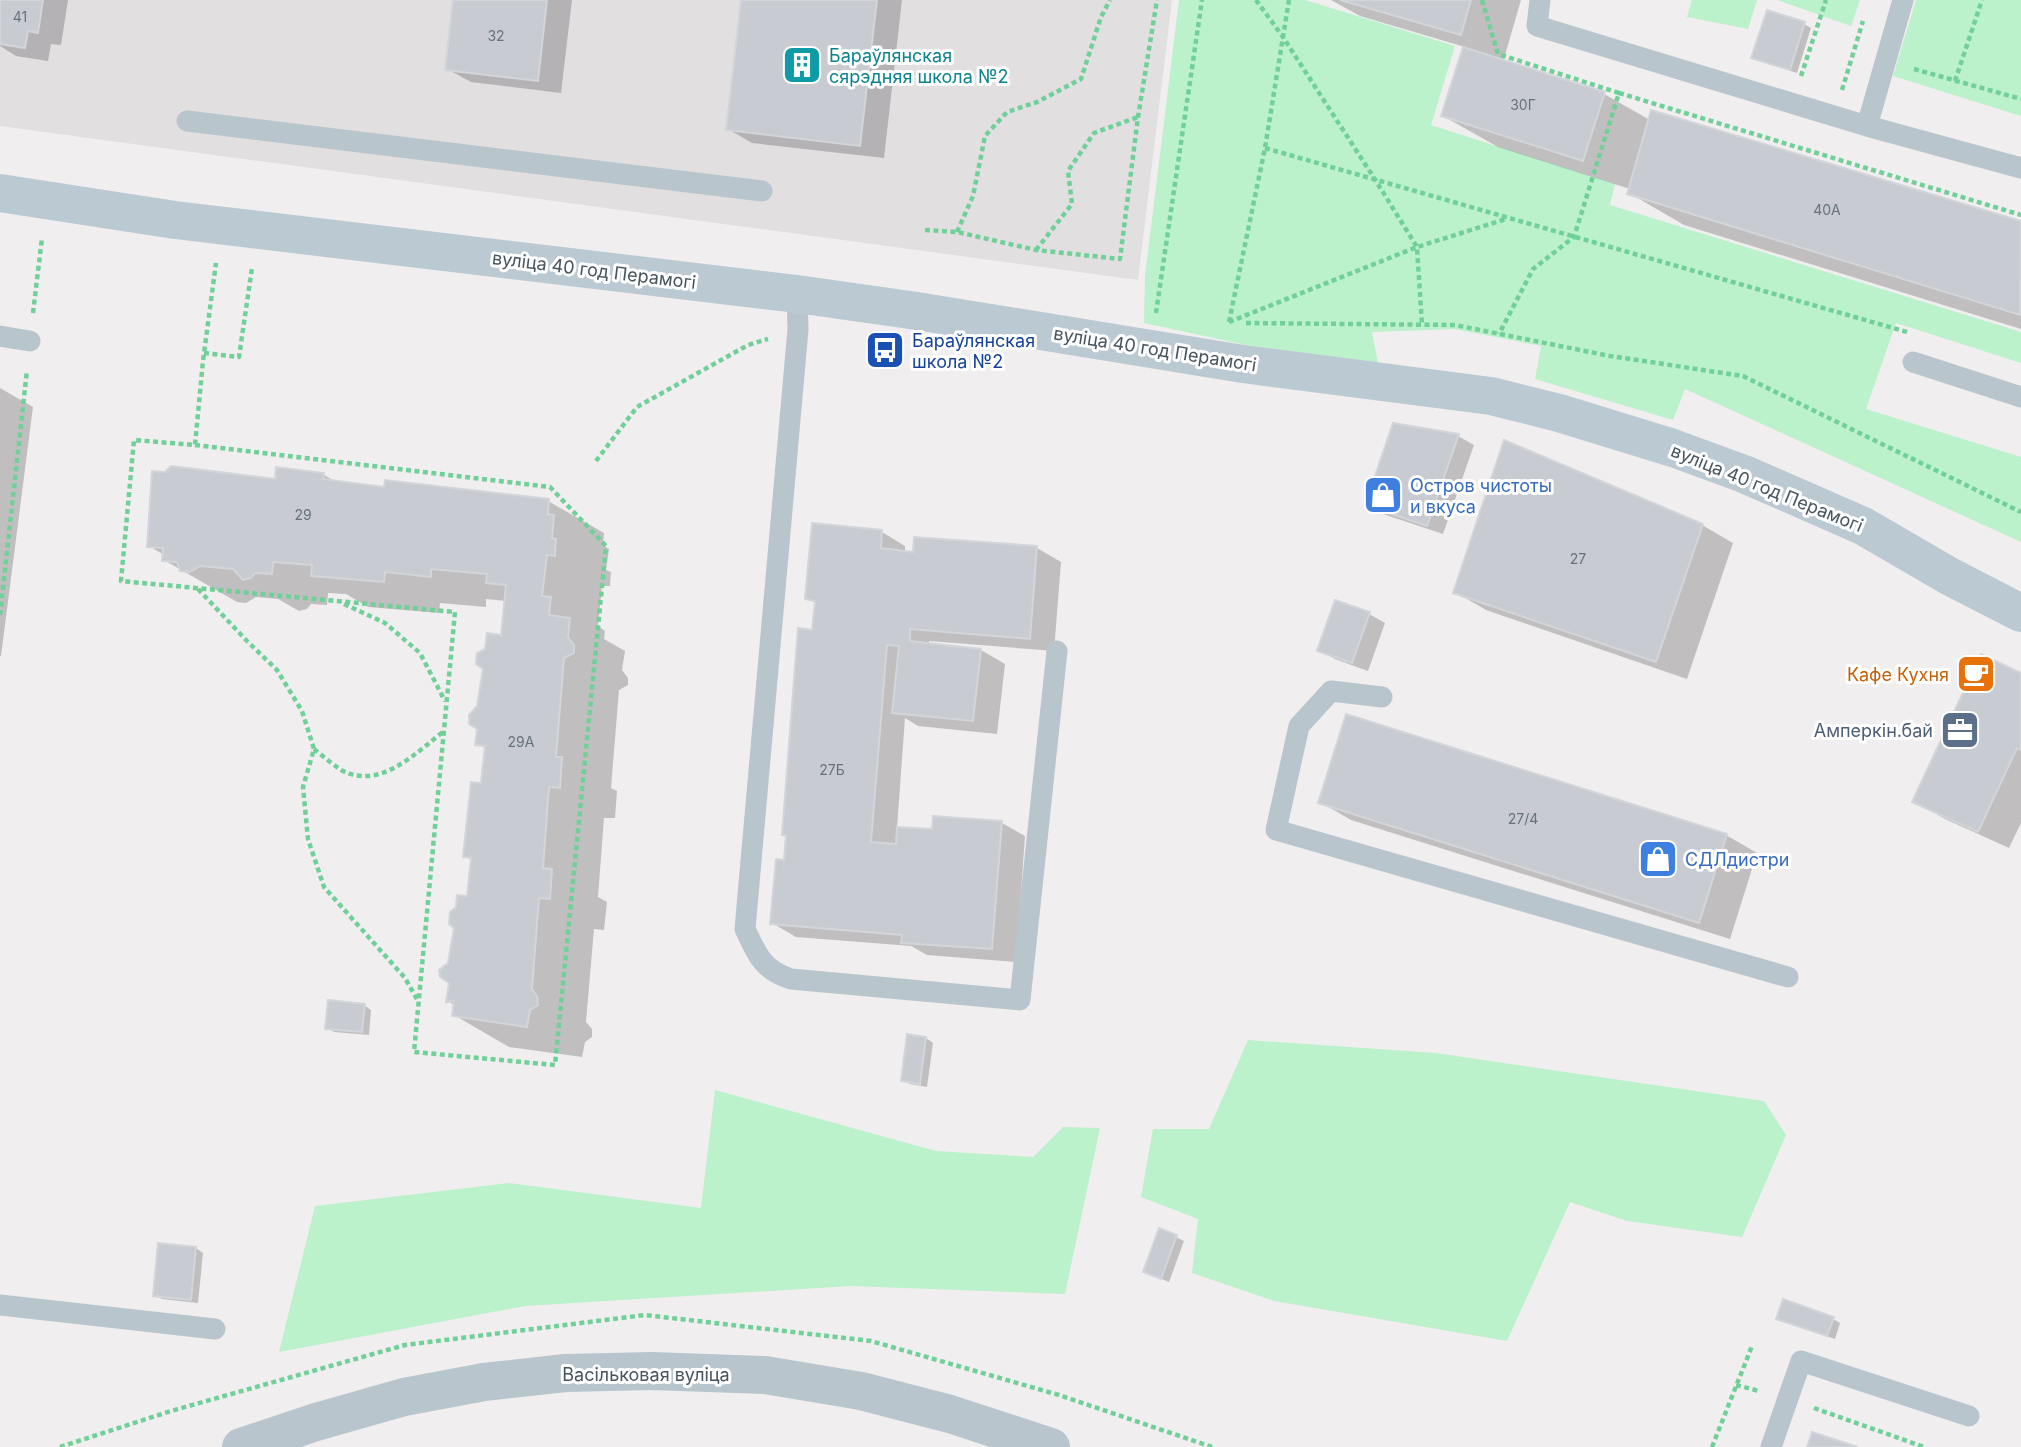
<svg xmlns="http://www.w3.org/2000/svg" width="2021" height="1447" font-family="Inter,sans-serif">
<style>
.education{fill:#e2dfe1}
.green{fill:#bbf1cb}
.shadow{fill:#0003}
.building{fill:#c8ccd2;stroke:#d2d5da;stroke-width:2}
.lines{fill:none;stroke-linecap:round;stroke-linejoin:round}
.path{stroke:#71d098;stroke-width:4.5;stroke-dasharray:5 3.5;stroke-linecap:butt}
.lane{stroke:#b9c5cc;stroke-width:21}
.street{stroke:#b9c5cc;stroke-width:38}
.secondary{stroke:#bbc9d3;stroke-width:38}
.labels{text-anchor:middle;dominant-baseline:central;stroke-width:6;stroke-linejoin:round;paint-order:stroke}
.number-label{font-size:14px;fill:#66727a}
.culture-label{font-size:18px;fill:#0d838f;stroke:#fff;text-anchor:start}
.street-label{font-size:18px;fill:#46545d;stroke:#fff}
.transit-label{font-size:18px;fill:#164399;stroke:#fff;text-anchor:start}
.shop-label{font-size:18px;fill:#366cbe;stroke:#fff;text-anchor:start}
.food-label{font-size:18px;fill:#c56008;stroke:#fff;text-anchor:end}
.service-label{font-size:18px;fill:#4e5e75;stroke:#fff;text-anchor:end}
</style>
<rect width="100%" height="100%" fill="#f1eeef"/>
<path class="education" d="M0 0H1172L1138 280 0 126Z"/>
<path class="green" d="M1179 0H1305L1455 46 1431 125 1615 184 1610 205 2021 332V363L1896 323 1866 409 2021 457V542L1685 389 1673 420 1535 379 1541 346 1454 329 1372 332 1378 363 1246 345 1144 323 1145 276Z
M1692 0H1757L1748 29 1687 17Z
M1777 0H1860L1851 26Z
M1916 0H2021V116L1893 76Z
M1248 1040 1436 1053 1764 1101 1786 1135 1742 1237 1627 1221 1570 1202 1507 1341 1274 1301 1192 1273 1198 1219 1141 1197 1153 1129H1209Z
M715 1090 936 1151 1033 1157 1063 1127 1100 1128 1065 1294 851 1286 525 1306 279 1352 315 1206 509 1183 701 1208Z"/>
<path class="shadow" d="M0 0H68L61 45 51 44 48 61 16 56 0 46Z
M455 0H572L561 93 471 82 447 69Z
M743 0H902L884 158 752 143 728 129Z
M1331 0H1521L1503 62 1604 94 1650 120 1652 112 2021 223V329L1684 225 1629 193 1630 189 1498 147 1443 116 1465 47 1360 16Z
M1804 24 1811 28 1797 73 1761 61 1753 57Z
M0 388 33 407 1 656H0Z
M1458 436 1474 445 1443 534 1383 514 1368 504Z
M324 475 338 483 386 489 548 501 604 533 603 545 609 549 606 570 611 572 610 586H602L598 626 605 631 604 639 625 651 622 670 628 678V685L619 690 611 788 617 791 615 818H604L598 897 607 902 604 930 594 929 586 1022 592 1029V1037L585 1042 582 1057 509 1047 454 1015 455 1006 448 1001 451 982 450 964 469 898 473 861 465 856 482 785 487 749 477 744 478 707 503 637 506 601 486 599V607L440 603 439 613 368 607 346 594 328 593 327 605 311 604 307 609 299 611 278 599 256 597 246 603 237 602 164 560V555L149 546 276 481Z
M1702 525 1733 543 1687 679 1486 610 1455 592Z
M882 532 905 546V553L1037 548 1061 562 1054 651 929 641V645L981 650 1005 664 997 734 918 726 905 718 897 828 934 831 1002 823 1025 836 1016 962 927 955 911 946 796 937 772 923 786 861 788 836 784 834 817 604 807 598Z
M1369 614 1385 623 1368 671 1335 659 1319 650Z
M2021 675V823L2009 848 1945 819 1914 801Z
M1320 802 1726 835 1757 853 1730 939 1351 820Z
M364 1005 371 1010 369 1035 334 1032 327 1028Z
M926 1038 933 1043 927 1087 910 1084 903 1080Z
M1176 1237 1184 1241 1169 1282 1145 1272Z
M196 1248 203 1253 198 1303 162 1299 155 1295Z
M1833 1319 1840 1323 1835 1339 1786 1322Z"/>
<path class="building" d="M0 0H43L38 33 28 31 25 48 0 44Z
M453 0H547L538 81 445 70Z
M741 0H877L860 146 726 130Z
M1340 0H1471L1461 35Z
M1767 10 1805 22 1790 70 1751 58Z
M1463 47 1605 92 1583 161 1441 116Z
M1651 110 2021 221 2020 315 1627 194Z
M1393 423 1459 434 1427 526 1365 505Z
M1504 440 1703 524 1656 662 1453 593Z
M171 466 275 479 276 467 324 473 323 479 384 487 385 480 549 499 548 514 554 515 552 538 556 539 555 556 547 555 542 596 551 597 549 615 570 618 568 637 574 645V653L564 658 556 757H562L560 788 549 787 543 868 552 869 550 899 539 898 532 989 537 996 538 1005 530 1010 527 1027 452 1016 454 1001 446 1002 449 983 440 977 439 970 448 963 454 928 449 924 450 912 456 907 457 895 467 896 471 858 463 857 471 782 481 783 485 746 475 745 477 729 469 724V715L477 706 483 669 476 664 477 653 485 649 487 633 501 635 506 585 486 583 487 574 431 569V577L385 572 384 582 311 576 312 565 273 562 272 574 255 573 251 578 243 580 233 569 200 566 190 572 180 571 177 562 162 561 163 548 147 547 152 471 165 472Z
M812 523 882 530 881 548 913 552 914 537 1037 546 1030 639 910 629V641L981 649 973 721 892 713 899 646 887 645 871 842 896 844 897 827 932 829 933 816 1002 821 992 949 901 943 902 935 770 924 776 859 784 860 786 835H782L798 628 812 630 815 601 805 599Z
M1335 600 1370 612 1352 663 1317 651Z
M1981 654 2021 673V750L2017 748 1978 832 1912 802Z
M1346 714 1727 834 1699 923 1318 803Z
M328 1000 365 1004 362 1032 325 1029Z
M907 1034 926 1037 920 1084 901 1081Z
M1159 1228 1177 1235 1161 1279 1143 1272Z
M158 1243 196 1247 191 1300 153 1296Z
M1783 1299 1834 1317 1827 1336 1776 1319Z
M1812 1432 1858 1447H1807Z"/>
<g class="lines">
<path class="path" d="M1256 0 1283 37 1376 181 1417 247 1422 325
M1482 0 1498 54 1619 93 1574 237 1533 269 1499 334
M1914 69 2021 99
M1801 76 1826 0
M1955 81 1982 0
M1842 90 1863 21
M1619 93 2021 215
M1265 148 1907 332
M925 230 957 232 1036 250 1120 259 1138 117 1157 0
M957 232 973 196 985 136 1007 112 1037 102 1081 79 1101 17 1110 0
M1036 250 1072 204 1068 171 1094 133 1138 117
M33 313 42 238
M1156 313 1202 0
M1229 322 1265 148 1289 0
M1229 322 1417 247 1506 219
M1246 323 1455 325 1610 356 1743 376 2021 512
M204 353 239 357 252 268
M195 445 550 487 606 546 555 1065 414 1052 455 612 121 581 134 440 195 445 203 361 216 263
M596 461 637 407 748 345 768 339
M198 589 247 641 277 670 302 711 314 749 303 787 308 839 324 887 405 978 418 1001
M344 604 385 623 420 653 445 701
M0 615 27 370
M314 749C323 756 332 764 341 770 379 791 416 753 444 731
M1736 1385 1759 1391
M1814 1408 1924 1447
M60 1447 171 1411 405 1345 645 1315 871 1341 1059 1395 1212 1447
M1712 1447 1752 1346"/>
<path class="lane" d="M1540 0 1537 26 1867 126 2021 168
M187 121 762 191
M1867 126 1903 0
M797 294 798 329 745 929C757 954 762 970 791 979L1020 1000 1057 651
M0 336 30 341
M1913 362 2021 397
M1382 697 1331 691 1299 726 1276 830 1788 977
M0 1305 215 1329
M1771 1447 1801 1361 1969 1416"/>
<path class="street" d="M241 1447 316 1422 404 1397 484 1382 565 1373 652 1371 765 1375 861 1391 950 1414 1051 1447"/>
<path class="secondary" d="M0 193 175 220 797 294 917 311 1243 364 1491 396 1559 413 1673 448 1744 474 1863 526 1949 576 2021 613"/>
</g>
<defs>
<g id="building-square" transform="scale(2.0125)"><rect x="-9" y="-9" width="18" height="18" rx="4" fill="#0f9aa8" stroke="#fff"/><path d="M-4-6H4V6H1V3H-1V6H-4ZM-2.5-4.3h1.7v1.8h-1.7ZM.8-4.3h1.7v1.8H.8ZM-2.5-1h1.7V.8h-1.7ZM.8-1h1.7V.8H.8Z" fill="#fff"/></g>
<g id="bus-square" transform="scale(2.0125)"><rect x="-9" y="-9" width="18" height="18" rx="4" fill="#1a4fb4" stroke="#fff"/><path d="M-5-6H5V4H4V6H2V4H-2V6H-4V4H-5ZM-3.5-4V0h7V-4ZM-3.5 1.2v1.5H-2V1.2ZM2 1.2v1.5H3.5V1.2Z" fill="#fff"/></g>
<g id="shop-square" transform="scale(2.0125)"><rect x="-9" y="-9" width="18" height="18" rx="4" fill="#3f7fe0" stroke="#fff"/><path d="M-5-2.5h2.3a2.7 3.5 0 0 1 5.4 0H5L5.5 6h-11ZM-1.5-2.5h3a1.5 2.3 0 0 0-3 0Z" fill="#fff"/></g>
<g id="cafe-square" transform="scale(2.0125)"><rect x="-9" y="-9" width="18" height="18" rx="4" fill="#e8710a" stroke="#fff"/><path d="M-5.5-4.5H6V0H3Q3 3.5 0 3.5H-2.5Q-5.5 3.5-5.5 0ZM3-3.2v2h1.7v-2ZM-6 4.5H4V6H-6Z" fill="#fff"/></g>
<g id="office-square" transform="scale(2.0125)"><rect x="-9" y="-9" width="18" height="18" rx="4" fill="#5c6f8a" stroke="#fff"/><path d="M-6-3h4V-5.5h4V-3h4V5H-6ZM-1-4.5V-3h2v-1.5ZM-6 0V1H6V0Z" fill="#fff"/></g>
</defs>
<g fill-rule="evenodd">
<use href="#building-square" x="802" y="65"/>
<use href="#bus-square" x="885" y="350"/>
<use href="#shop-square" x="1383" y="495"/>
<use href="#cafe-square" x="1976" y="674"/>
<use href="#office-square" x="1960" y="730"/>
<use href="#shop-square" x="1658" y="859"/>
</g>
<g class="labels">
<g class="number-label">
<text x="20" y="16">41</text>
<text x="496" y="35">32</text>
<text x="1523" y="104">30Г</text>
<text x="1827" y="209">40А</text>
<text x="303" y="514">29</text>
<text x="1578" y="558">27</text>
<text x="521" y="741">29А</text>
<text x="832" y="769">27Б</text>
<text x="1523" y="818">27/4</text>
</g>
<g class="culture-label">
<text x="829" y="55">Бараўлянская<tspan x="829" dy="21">сярэдняя школа №2</tspan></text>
</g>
<g class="street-label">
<text transform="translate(594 270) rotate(7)">вуліца 40 год Перамогі</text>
<text transform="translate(1155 349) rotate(9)">вуліца 40 год Перамогі</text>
<text transform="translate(1767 488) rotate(22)">вуліца 40 год Перамогі</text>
<text x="646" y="1374">Васільковая вуліца</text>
</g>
<g class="transit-label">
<text x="912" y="340">Бараўлянская<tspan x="912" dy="21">школа №2</tspan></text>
</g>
<g class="shop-label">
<text x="1410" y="485">Остров чистоты<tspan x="1410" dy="21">и вкуса</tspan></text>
<text x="1685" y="859">СДЛдистри</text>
</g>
<g class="food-label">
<text x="1949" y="674">Кафе Кухня</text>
</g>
<g class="service-label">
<text x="1933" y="730">Амперкін.бай</text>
</g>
</g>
</svg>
